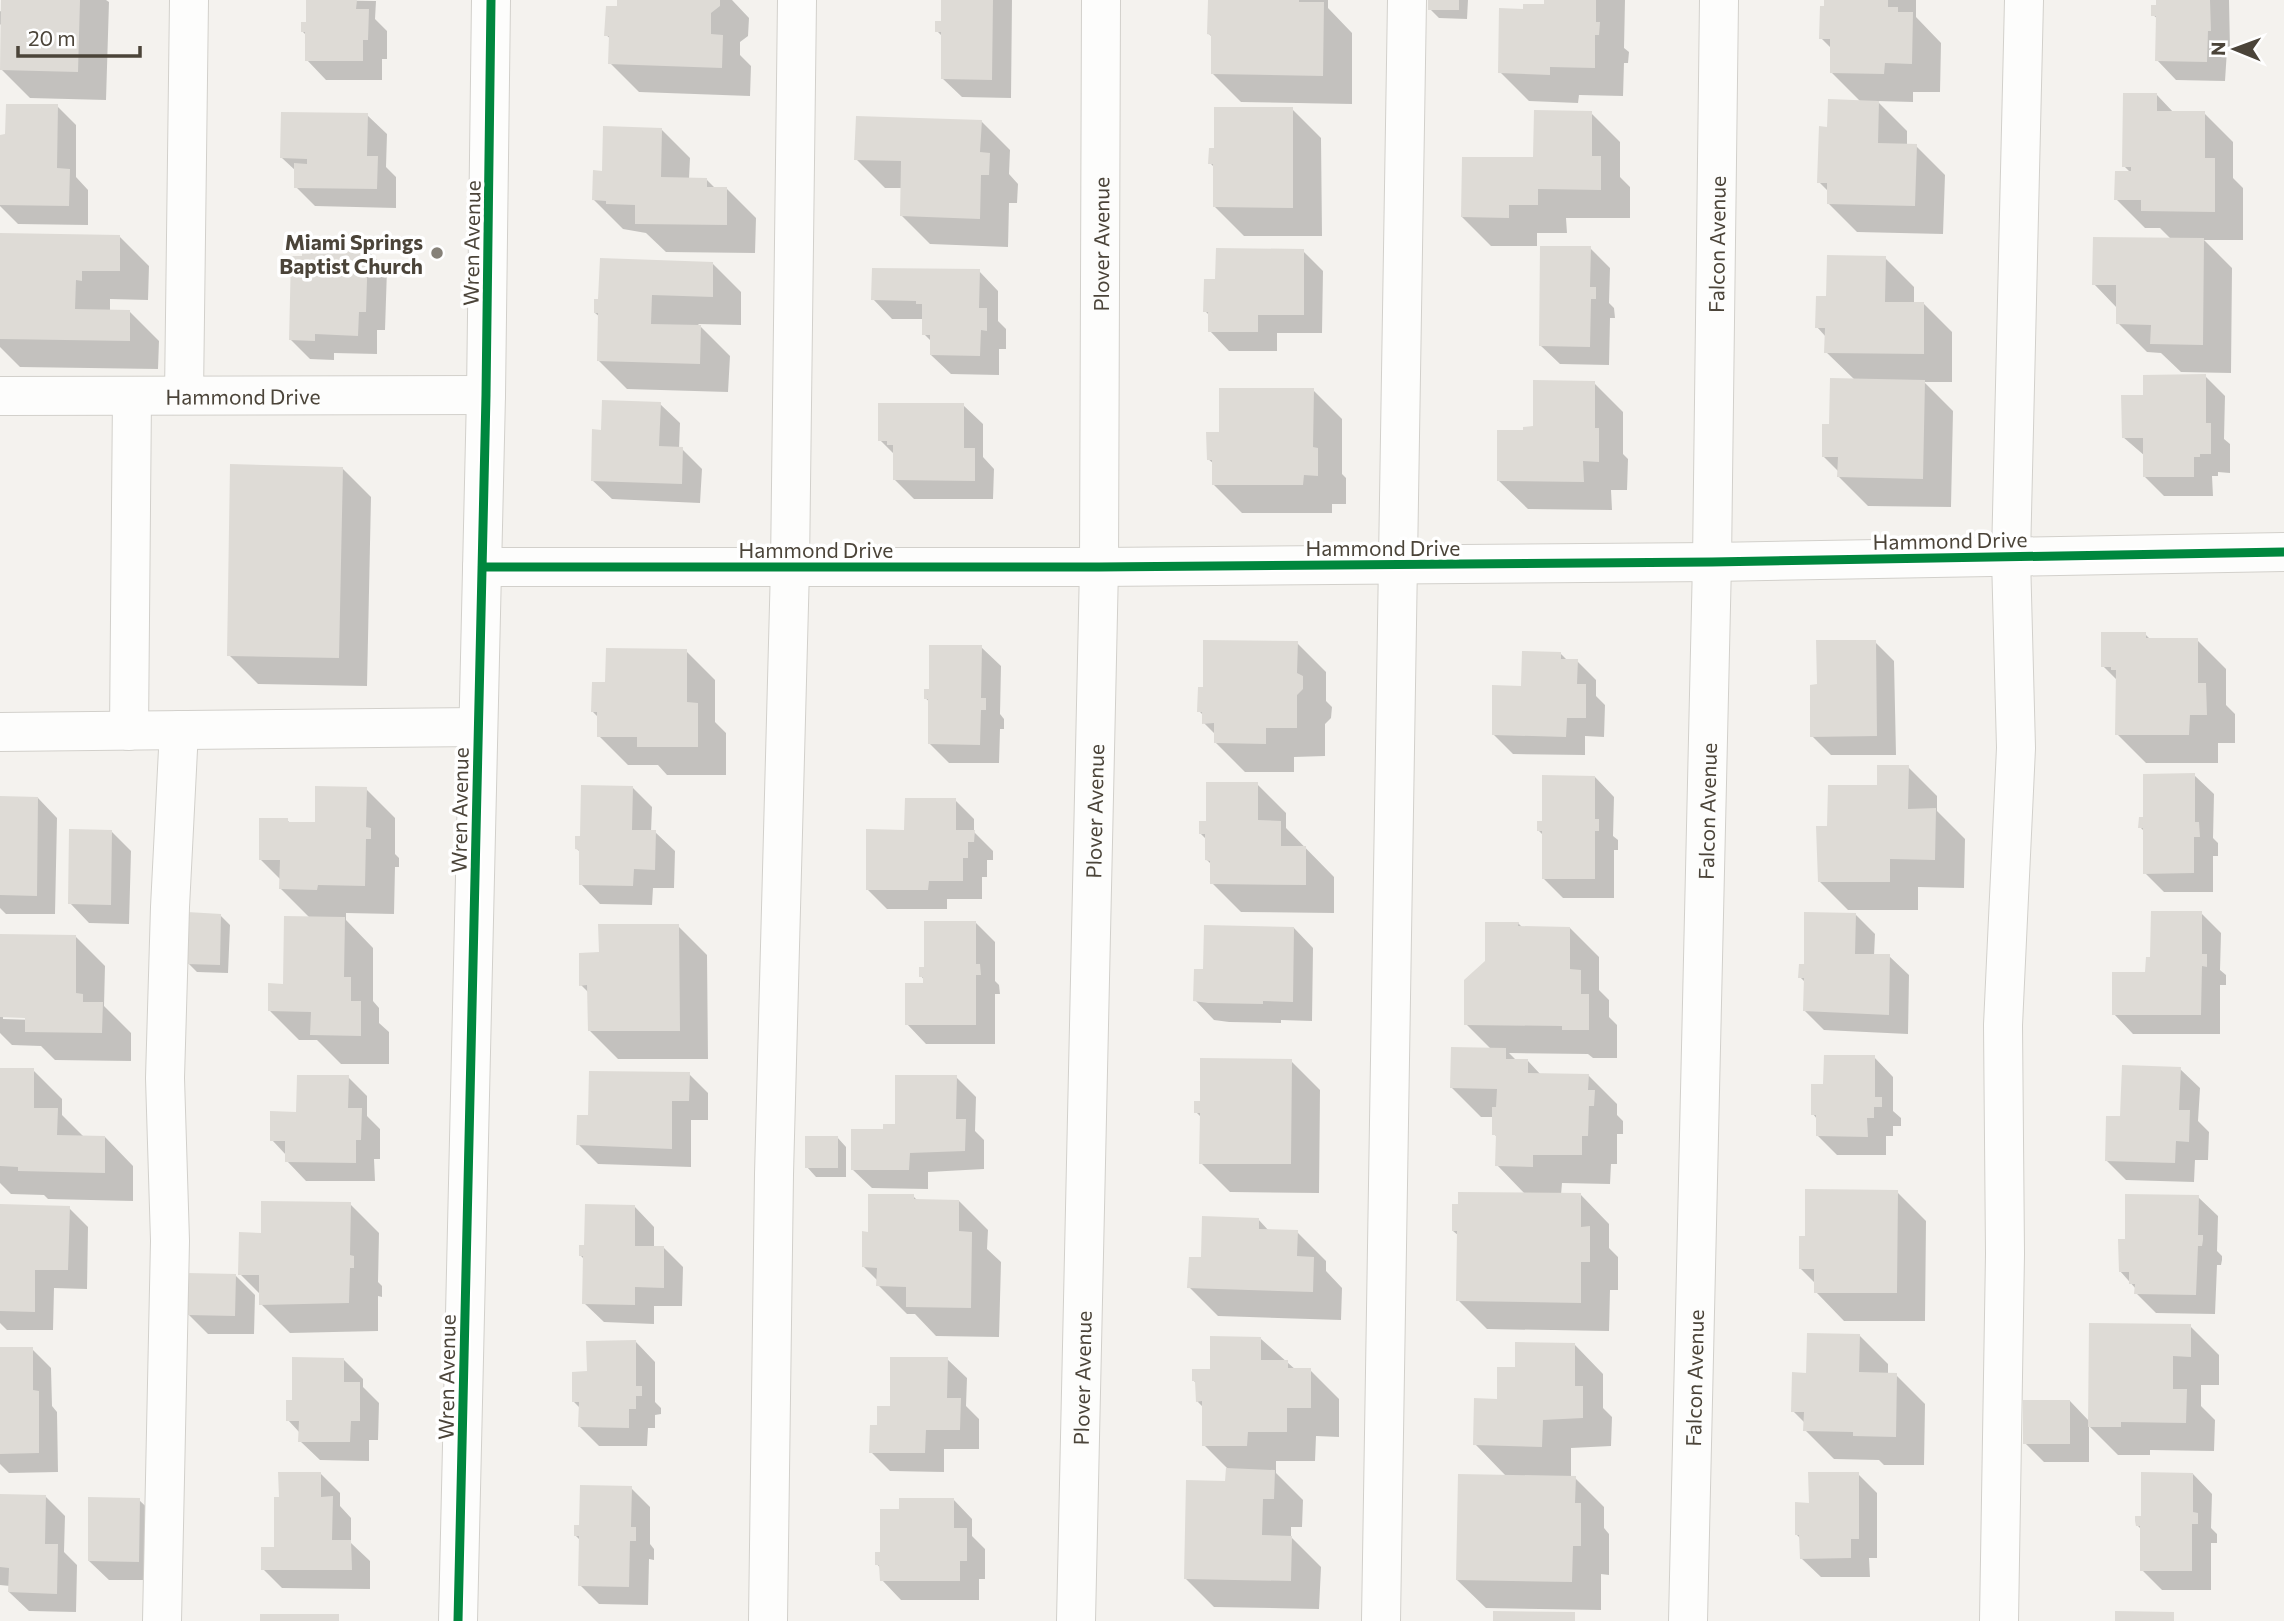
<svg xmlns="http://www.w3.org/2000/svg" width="2284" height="1621" font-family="Commissioner,sans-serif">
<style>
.shadow{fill:#0003;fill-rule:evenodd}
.building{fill:#dedbd6}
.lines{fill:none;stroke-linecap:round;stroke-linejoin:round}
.minor-casing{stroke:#d2d0cb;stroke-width:40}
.minor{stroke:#fdfdfc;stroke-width:38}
.cycleway-casing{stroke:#fff;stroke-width:13}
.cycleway{stroke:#00873e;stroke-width:9}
.poi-dot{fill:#868178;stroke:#fff;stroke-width:2.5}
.labels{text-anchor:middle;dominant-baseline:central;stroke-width:7;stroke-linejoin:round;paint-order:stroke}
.poi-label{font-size:21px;font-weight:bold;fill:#4b4439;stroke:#fff;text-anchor:end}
.street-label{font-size:21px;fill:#4b4439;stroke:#fff}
</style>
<rect width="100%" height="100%" fill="#f4f2ee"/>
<path class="shadow" d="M3 0H106L109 2 106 100 30 98 1 69 2 26 0 24V11L2 12Z
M307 0 376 1 375 19 387 31V59H382V80H326L307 60V36L302 31 307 24Z
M619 0H732L749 18 748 36 740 42V55L751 66 750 96 639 92 610 63 611 39 606 35 619 8Z
M943 0H1012L1011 98 962 97 942 78V36L937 31 943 22Z
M1210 0H1328V8L1352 33V104L1241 102 1212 73 1213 38 1209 34Z
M1430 0H1468L1467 19 1439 18 1430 9Z
M1546 0H1625L1624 48 1629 52 1628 63H1624L1623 96 1579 95 1578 103 1529 101 1500 72 1525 11 1546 6Z
M1826 0H1916V17L1941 43 1940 92H1913V102L1877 101 1907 131V146H1916L1945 175 1943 234 1857 232 1828 203 1829 192 1819 182 1828 128 1861 102 1831 72 1832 49 1821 38Z
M2158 0H2229L2230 50H2227L2225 81 2176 80 2157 60 2158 19 2153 15 2158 7Z
M2157 95 2174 113H2204L2233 142V178L2243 188V240H2204L2232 268 2231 373 2181 372 2161 353 2147 352 2118 323V309L2094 284 2171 239 2160 228H2145L2116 199 2131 173 2124 166Z
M57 106 76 125V177L88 190V225L18 224 0 206V136H7Z
M1292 109 1321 138 1322 236H1244L1215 207V168L1210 163 1216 149Z
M1591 113 1620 142V177L1630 187V218H1566L1567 233H1537V246H1491L1462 217Z
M367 115 387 134 386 167 396 177V208L315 206 296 187V171L282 158Z
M981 121 1010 150 1009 174 1018 184 1017 203H1009L1008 247 930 244 901 215 902 188H885L856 159Z
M661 129 690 158 689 179 707 180 716 189H727L756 218 755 253 666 252 646 233 623 229 594 200 604 172Z
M0 234 120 237 149 266 148 300 110 299V312H130L159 341 158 369 20 367 0 347Z
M1590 248 1610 268 1609 303 1614 308 1615 318H1610L1609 365 1560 364 1540 345Z
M367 250 387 269 385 330H377V354L334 353V360L310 359 290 339Z
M1303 251 1323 271 1322 333H1277V351H1229L1210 331V316L1205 311 1217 281Z
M1885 258 1914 287V303L1924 304 1952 332V382H1924L1953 411 1951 507 1868 506 1839 477V472L1823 456 1831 426 1855 380 1826 352V337L1817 327 1828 298Z
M712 263 741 292V325L698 324 730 356 728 392 627 389 598 360 600 317 595 313Z
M979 271 998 291V321L1006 329V349H999V375L951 374 931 355 932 342 924 334V319H892L873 299Z
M2205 376 2225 396 2224 439 2230 444V473L2218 472V476H2212L2213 496H2164L2145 477V456L2123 437 2144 397Z
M1594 383 1623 412V454L1628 459 1627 490H1611L1612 510 1528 509 1499 481 1525 432 1534 428Z
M1313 390 1342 419V474L1346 478V504H1332V513H1242L1213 484 1214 464 1208 459 1221 434Z
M660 404 680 423 679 449H682L702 469 700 503 612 499 592 480 603 431Z
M963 405 983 424V457L994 469 993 499H914L895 480V455L880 440Z
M342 468 371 497 367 686 258 684 229 655Z
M2145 634 2151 640H2197L2226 669V705L2235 714V743H2218V763H2146L2117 734V680L2103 666Z
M1875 642 1894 661 1896 755H1831L1812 736 1819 686Z
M1297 643 1326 672V701L1332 707 1331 718 1325 724V756L1294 757V772H1245L1216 743V735L1204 723V716L1199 711Z
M981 647 1001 666 1000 714 1004 719V729H1000L999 763H949L929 743 930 702 925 698 930 691Z
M686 651 715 680V722L726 733V775H667L658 765H628L599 736V718L593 712 607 684Z
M1560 653 1568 661H1577L1596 680V696L1605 705 1604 737 1585 736V755L1513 754 1494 735 1523 688Z
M1908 767 1937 796V811L1965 839 1964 888 1918 887V910H1848L1819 881 1829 828 1878 787Z
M2194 775 2214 794 2213 838 2218 843V856H2213V892H2164L2145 873V832L2140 827 2145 819Z
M1595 777 1614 797 1613 836 1618 840V850H1614V898H1563L1543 878V835L1539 831 1544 823Z
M1257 784 1286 813V828L1334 877V913L1241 912 1212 883V865L1207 860V840L1200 833 1207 823Z
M632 787 652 807 651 832H655L675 851 674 888H653L652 905 600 904 581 884V853L577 849Z
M366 789 395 818V854L399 858V867H395L394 914 346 913V920L373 948V1001L379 1008V1023L389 1032V1064H341L317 1040H299L270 1011 285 985 310 918 281 889V880L260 859 287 820 291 824H316Z
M0 798H38L57 818 55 914H6L0 908Z
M955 800 974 819V832L993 851V860H987V877H982V899H947V909H887L867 889Z
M111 831 131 851 129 924 89 923 70 903Z
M2201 913 2221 933 2220 970 2226 975V985H2220V1034H2133L2114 1014 2147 974 2151 959Z
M1855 914 1875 934 1874 956H1889L1909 975 1908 1034 1824 1030 1805 1011V982L1800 977 1806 966Z
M220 915 230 925 228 973 197 972 188 963Z
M976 923 995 942V981L999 985 1000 994H995V1044H926L907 1024 925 981 921 976Z
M1518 923 1523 928H1570L1599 957V990L1609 1000V1017L1617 1025V1058H1593L1588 1054 1509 1053 1517 1061H1528L1541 1075H1588L1617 1104V1115L1623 1121V1134H1617V1164H1611L1610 1184 1562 1183 1561 1195H1581L1609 1224V1248L1618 1257V1290H1610L1609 1331 1487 1329 1458 1300 1459 1236 1453 1231 1526 1195 1497 1165 1498 1138 1494 1134V1117H1481L1452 1088 1491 1049 1466 1024 1486 961Z
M678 926 707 955 708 1059H618L589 1030V993L581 985 600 954Z
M1294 928 1313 948 1312 1021 1281 1020V1023L1229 1022 1214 1020 1195 1000 1205 971Z
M0 936 76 937 105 966 104 1006 131 1033V1061L55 1060 41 1046 12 1045 0 1033ZM3 1015 34 1016V1020L3 1019Z
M1874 1057 1893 1077V1111L1901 1118V1126H1893V1136H1886V1155H1837L1818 1136 1817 1119 1813 1114 1825 1086Z
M1291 1061 1320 1090 1319 1193 1230 1192 1201 1163 1202 1118 1196 1112 1202 1103Z
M2180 1069 2200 1088 2198 1121 2209 1132 2208 1160H2195L2194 1182 2126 1180 2107 1161 2122 1118Z
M0 1070H33L62 1099V1115L84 1137H105L133 1166V1201L48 1199 44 1195 11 1194 0 1183Z
M689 1074 708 1093V1120H691V1167L598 1164 578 1144 590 1117Z
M348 1077 367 1096V1116L380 1129V1159H374L375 1181H306L287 1161V1156L272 1140 298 1113Z
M956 1077 976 1097 975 1131 984 1140V1169L928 1172V1189L872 1188 852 1169 885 1131 896 1126Z
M837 1137 846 1147V1177H816L807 1167Z
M1897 1192 1926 1221 1925 1321H1844L1816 1292 1815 1283 1800 1268Z
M913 1196 917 1200 959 1201 988 1230 987 1249 1001 1262 999 1337 936 1336 915 1314H907L878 1285V1281L864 1267 869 1233Z
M2198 1197 2218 1216 2217 1251 2222 1256V1260L2221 1265H2217L2215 1314 2156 1313 2136 1293V1289L2120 1271 2126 1241Z
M350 1204 379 1233 378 1282 382 1286V1297L378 1296V1331L290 1333 261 1304V1295L240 1274 263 1234Z
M0 1206 69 1208 88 1227 87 1289 54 1288 53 1330H7L0 1323Z
M635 1207 654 1227V1248H664L683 1267 682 1306H654V1324L604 1322 584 1303 585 1260 581 1256 586 1247Z
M1258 1219 1269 1231 1297 1232 1326 1261V1271L1342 1288 1341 1320 1218 1316 1189 1287 1202 1259Z
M235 1275 255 1295 254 1334H208L188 1314Z
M2190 1326 2219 1355V1385H2201V1406L2215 1420 2214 1451 2150 1450V1455H2118L2089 1426V1462H2044L2025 1443 2070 1401 2089 1421Z
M1859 1335 1888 1364V1374L1896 1375 1925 1404 1924 1465H1884L1879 1460 1834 1459 1805 1430V1423L1793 1411 1808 1374Z
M1261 1339 1296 1370H1310L1339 1399V1437L1316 1436 1315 1461H1276V1473L1303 1500 1302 1527H1291V1537L1321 1567 1319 1609 1214 1607 1185 1578 1227 1483 1228 1469 1204 1445V1408L1197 1401V1384L1194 1381Z
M636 1342 655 1362V1402L661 1408V1414L655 1415V1428H648L647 1446H599L580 1427V1408L574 1402 588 1373Z
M1575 1345 1603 1374V1408L1612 1417 1611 1446 1571 1448V1478H1575L1604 1507V1528L1609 1534V1575L1601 1574V1610L1486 1608 1457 1580 1507 1477 1475 1444 1516 1369Z
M0 1349H32L51 1368 52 1406 57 1412 58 1472 9 1473 0 1464Z
M947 1359 967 1378 966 1406 979 1419V1449H944V1472L890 1471 871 1452 878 1427 891 1408Z
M344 1360 363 1379V1387L379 1403 378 1440H369V1461L320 1460 300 1441V1433L288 1420 294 1402Z
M321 1474 340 1493V1506L351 1518V1543L370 1561V1589L282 1588 263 1569 276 1549 280 1499Z
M1858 1474 1877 1493V1558H1869L1870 1577H1821L1801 1558V1539L1797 1535 1811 1504Z
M2193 1474 2212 1494 2211 1528 2217 1534V1543H2211V1590H2162L2142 1570V1530L2137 1525 2142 1518Z
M631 1488 650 1507V1544L654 1549V1560L649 1559 648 1605 599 1604 580 1585 581 1541 575 1535Z
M0 1496 46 1497 65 1516 64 1552 77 1565 76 1612 29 1611 9 1592 10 1586 0 1585Z
M953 1499 972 1519V1536L985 1549V1579H979V1600H901L882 1580 881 1569 877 1564 881 1553Z
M139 1500 159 1519 158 1580H109L89 1561Z"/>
<path class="building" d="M1 0H80L78 72 0 70Z
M306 0H357L356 9H369L368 40H363V61H305V32H301V22H306Z
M617 0H720V6L711 13V34L723 35 722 68 608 64 609 36H604L606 6H617Z
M941 0H993L992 80 941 79V32H935V21H941Z
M1208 0H1299V2H1324L1323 76 1211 74V35L1207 34Z
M1428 0H1459V10H1428Z
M1544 0H1596V22H1600L1599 35H1595V68L1550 67V75L1498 73 1499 8 1523 9V4H1544Z
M1824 0H1888V7H1898V12H1913L1912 64 1885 63 1884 74 1830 73V39H1819L1820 6H1824Z
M2156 0H2210L2211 31H2208L2207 62 2155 61 2156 16H2151V5H2156Z
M2123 93H2157V111H2205V158H2215V212L2141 211V200H2114L2115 171H2131V167H2122Z
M1828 99 1879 101 1878 143 1917 144 1915 206 1827 204V183H1817L1819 126 1827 127Z
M6 104H58L57 168 70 169 69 206 0 205V135L5 134Z
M1214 107H1293V208L1213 207V164H1208L1209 148H1214Z
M1534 110 1592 111V156H1601V190L1538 189V205H1509V218L1461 217 1462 157H1533Z
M281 112 368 113 367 156H378L377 189 294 188V163L307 164V159L280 158Z
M856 116 982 120 980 152 990 153 989 175H981L980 219 900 216 901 161 854 160Z
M603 126 662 128 661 177 707 178V187H727V225L635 224V205L606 204V201L592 200 593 170 602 171Z
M0 233 120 235V271H82V281L76 280 75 309 130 310V341L0 339Z
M2093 237 2204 238 2203 345 2150 344 2151 325 2116 324V285H2092Z
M1540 246H1591L1590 287H1596V299H1591L1590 347 1539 346Z
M302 247 368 248 366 312H359L358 336 315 334V341L289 340 291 256H302Z
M1216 248 1304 249V315H1258V332H1208V312H1203L1204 279H1215Z
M1827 255 1886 256 1885 302H1924V354L1824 353 1825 328H1815L1816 296H1826Z
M600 258 713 262V297L652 295 651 324 701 325 700 364 597 361 598 313H594V299H598Z
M872 268 980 269 979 308H987V331L981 330 980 356 930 355V335H922V304H916V301L871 300Z
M2206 374V423H2211V454H2200V457H2194V477H2143V438H2122L2121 395H2143V375Z
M1830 378 1925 380 1923 479 1837 477 1838 457H1822V424H1829Z
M1533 380 1595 381V428H1599V462L1583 461 1584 482 1497 481V430H1523V427L1533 426Z
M1219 388H1314L1313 447 1318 448V476L1304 475 1303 485H1212V460H1207L1206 432H1219Z
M602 400 661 402 659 446 683 447 682 484 591 481 592 429 601 430Z
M878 403H964V448H975V481L893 480V445H887V441H878Z
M230 464 343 467 339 658 227 656Z
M2101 632H2146V638H2198V683H2206L2207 715H2190L2189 735H2115L2116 670H2111V667H2101Z
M1203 640 1298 641 1297 673 1303 676V689L1297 695V728H1266V744L1214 743V723L1202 724V712H1197L1198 687H1203Z
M1816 640H1876L1877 736 1810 737V685L1817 684Z
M929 645H982L981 698H986V710H981L980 745 928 744V699H924V689H929Z
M606 648 687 649V702L698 703V747H637V737H597V712H591L592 682H605Z
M1522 651 1561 652V659H1578L1577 684H1586V718H1567L1566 737 1492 735V685L1521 686Z
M1877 765H1909L1908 809 1936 808 1935 860 1890 859V882H1818L1816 826H1827L1828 785H1877Z
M2195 773V822H2199L2200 837H2194V873L2143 874V828H2138L2139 817H2143V774Z
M1542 775 1595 776V819H1599V831H1595V879H1542V831H1537V821H1542Z
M1206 782H1258V820L1281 821V846H1306V885L1210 884V861L1205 860V834H1199V821H1206Z
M581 785 633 786 632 830H656L655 870 634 869 633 886 579 885V850L575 849V836H580Z
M315 786 367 787 366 827 371 828V839H366L365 886 318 885 317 890 279 889 280 860H259V818H288V822H315Z
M0 796 38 797 37 896 0 895Z
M905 798H956V830H975L974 842H968V858H963V881H929L928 890H866V829L904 830Z
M69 829 112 830 111 905 68 904Z
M2151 911H2202V954H2207V967L2202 966 2201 1015H2112V972H2145L2146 957H2150Z
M187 912 221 914 220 965 186 964Z
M1804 912 1856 913 1855 954H1890L1889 1015 1803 1011 1804 978H1798L1799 964H1804Z
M284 916 345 917 344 977H351V1001H361V1036L310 1035 311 1012 268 1011V983L283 984Z
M924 921H976V964H980L981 975H976V1025H905V983H923V977H919V967H924Z
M1485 922H1519L1518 926 1570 927V969L1581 970V994H1589V1030H1562V1026L1464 1025V980L1485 961Z
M598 924H679L680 1031H588L587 985 579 986V953L599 952Z
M1204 925 1294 927 1293 1002 1263 1001V1004L1208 1003 1193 1001 1194 969H1203Z
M0 934 76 935V993L83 994V1002H103L102 1033 25 1032V1018L0 1017Z
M1451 1047 1506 1048V1059H1528V1073L1589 1074 1588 1090H1595L1594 1106H1589L1588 1136H1582V1155H1533V1167L1495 1166 1496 1135H1492V1107H1496L1497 1089 1450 1088Z
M1824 1055H1875V1097H1882V1107H1874V1118H1867L1868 1137 1816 1136V1115H1811V1084H1823Z
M1200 1058 1292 1059 1291 1164H1199L1200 1113H1194V1101H1200Z
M2122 1065 2181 1067 2179 1110H2190L2189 1142 2176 1141 2175 1163 2105 1161 2106 1116H2120Z
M0 1068H34V1108H58L57 1135 105 1136V1173L18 1171V1167L0 1166Z
M589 1071 690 1072 689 1101H672V1149L576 1145 577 1115H588Z
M297 1075H349L348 1108H362L361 1140H356V1163L285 1162V1141H270V1111L296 1112Z
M895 1075H957L956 1119H966L965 1151 910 1153 909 1170H851V1129H883V1124H895Z
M805 1136H838V1168H805Z
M1805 1189 1898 1190 1897 1293H1814V1269H1799V1236H1805Z
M1458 1192 1581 1193V1227L1590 1226V1262H1581V1303L1456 1301 1457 1231H1452V1204H1458Z
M868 1194H914V1199L959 1200V1231L972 1232 971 1308 906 1307V1287L876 1286 877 1268 862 1267V1231L868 1232Z
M2125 1194 2199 1195 2198 1235H2203V1240L2202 1246H2198L2196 1295 2134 1294 2135 1284H2129V1272H2119L2118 1239H2125Z
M261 1201 351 1202 350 1255 354 1256V1268H350L349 1303 259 1305V1275H238L239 1232 261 1233Z
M0 1204 70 1206 68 1270H35V1312L0 1311Z
M585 1204 635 1205V1246H664V1288L635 1287V1305L582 1304 583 1256H579V1245H584Z
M1202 1216 1259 1218V1229L1298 1230 1297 1256 1314 1257 1313 1292 1187 1288 1189 1257H1201Z
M187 1273 236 1274 235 1316 187 1315Z
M2089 1323 2191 1324V1357L2173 1356V1389H2187L2186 1423 2121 1422V1427H2088Z
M1807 1333 1860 1334 1859 1372 1897 1373 1896 1437 1853 1436V1432L1803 1431 1804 1412H1791L1792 1372 1806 1373Z
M1210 1336 1261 1337V1360H1288V1368H1311V1408H1287V1432H1248L1247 1446H1202V1401L1196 1402 1195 1381H1192V1369H1210Z
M636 1340V1386H642V1396H636V1409H629V1428L578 1427 579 1402H572V1372L587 1371 586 1341Z
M1515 1342 1575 1343V1386H1583V1418L1543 1420 1542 1447 1473 1445 1474 1398 1497 1399V1367H1515Z
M0 1347H33V1390L39 1391V1453L0 1454Z
M292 1357 344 1358V1382H360V1421H351L350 1442H298L299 1421H286V1400H292Z
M890 1357H948L947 1398H961L960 1430H926L925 1453H869L870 1425H877V1406H890Z
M2023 1400H2070V1444H2023Z
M1226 1468 1275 1470 1274 1499H1263L1262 1535 1292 1536 1291 1581 1184 1579 1186 1480 1225 1481Z
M278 1472H321V1497L333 1496 332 1540H351L352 1570H261V1547H274V1497H279Z
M1808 1472H1859V1539H1851V1558L1800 1559 1799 1535H1795V1502L1809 1503Z
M2141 1472 2193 1473V1512L2198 1513V1524H2192V1571H2140V1526H2136L2135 1521V1516H2141Z
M1458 1474 1576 1476 1575 1503H1581V1546H1573L1572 1582 1456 1580Z
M580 1485 632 1486 631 1527H636V1541H630L629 1587 578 1586 579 1536H574V1525H579Z
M0 1494 46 1495 45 1544H58L57 1594 8 1592 9 1568 0 1567Z
M88 1497 140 1498 139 1562 88 1561Z
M899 1498H954V1528H967V1561H960V1581H880L879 1565H875V1552H880V1509H899Z
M1493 1611 1575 1612V1621H1493Z
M2115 1611 2174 1612V1621H2115Z
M260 1614H339V1621H260Z"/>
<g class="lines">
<g class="minor-casing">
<g id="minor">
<path d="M184 395 189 0"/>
<path id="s1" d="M0 396 486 395"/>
<path d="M482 567H1099L1712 562 2284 552"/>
<path d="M129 731 132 396"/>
<path d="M0 732 478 727"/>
<path d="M162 1621 170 1241 165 1078 170 907 179 730"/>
<path d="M458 1621 486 395 491 0"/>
<path d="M768 1621 774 1174 790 567 797 0"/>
<path id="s2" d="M1076 1621 1099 567 1101 0"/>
<path d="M1381 1621 1407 0"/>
<path id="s3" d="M1688 1621 1712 562 1719 0"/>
<path d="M1999 1621 2005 1254 2003 1025 2016 748 2011 557 2024 0"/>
</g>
</g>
<use href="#minor" class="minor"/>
<g class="cycleway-casing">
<path id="cycleway" d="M482 567H1099L1712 562 2284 552
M458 1621 486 395 491 0"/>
</g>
<use href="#cycleway" class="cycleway"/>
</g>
<circle class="poi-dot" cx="437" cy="253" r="7"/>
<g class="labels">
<g class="poi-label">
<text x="423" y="241">Miami Springs<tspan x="423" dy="24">Baptist Church</tspan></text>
</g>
<g class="street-label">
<text transform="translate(471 243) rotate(-89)">Wren Avenue</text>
<text stroke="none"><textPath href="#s2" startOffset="1377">Plover Avenue</textPath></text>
<text stroke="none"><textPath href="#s3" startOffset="1377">Falcon Avenue</textPath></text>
<text stroke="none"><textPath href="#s1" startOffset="243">Hammond Drive</textPath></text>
<text transform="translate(1950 540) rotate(-1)">Hammond Drive</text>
<text x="1383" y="547">Hammond Drive</text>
<text x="816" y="549">Hammond Drive</text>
<text transform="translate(459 810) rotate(-89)">Wren Avenue</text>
<text stroke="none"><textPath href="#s2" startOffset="810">Plover Avenue</textPath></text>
<text stroke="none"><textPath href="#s3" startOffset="810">Falcon Avenue</textPath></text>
<text transform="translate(446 1377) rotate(-89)">Wren Avenue</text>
<text stroke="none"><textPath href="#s2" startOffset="243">Plover Avenue</textPath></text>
<text stroke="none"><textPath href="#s3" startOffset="243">Falcon Avenue</textPath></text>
</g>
</g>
<g transform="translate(2235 49) rotate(271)" stroke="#ffffff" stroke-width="5" paint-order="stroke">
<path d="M0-5L12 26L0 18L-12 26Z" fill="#4b4439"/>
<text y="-10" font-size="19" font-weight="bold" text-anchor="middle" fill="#4b4439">N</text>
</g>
<path d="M18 46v10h122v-10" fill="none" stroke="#4b4439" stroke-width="3.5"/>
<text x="28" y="46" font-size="21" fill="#4b4439" stroke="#ffffff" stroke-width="5" paint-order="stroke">20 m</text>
</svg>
